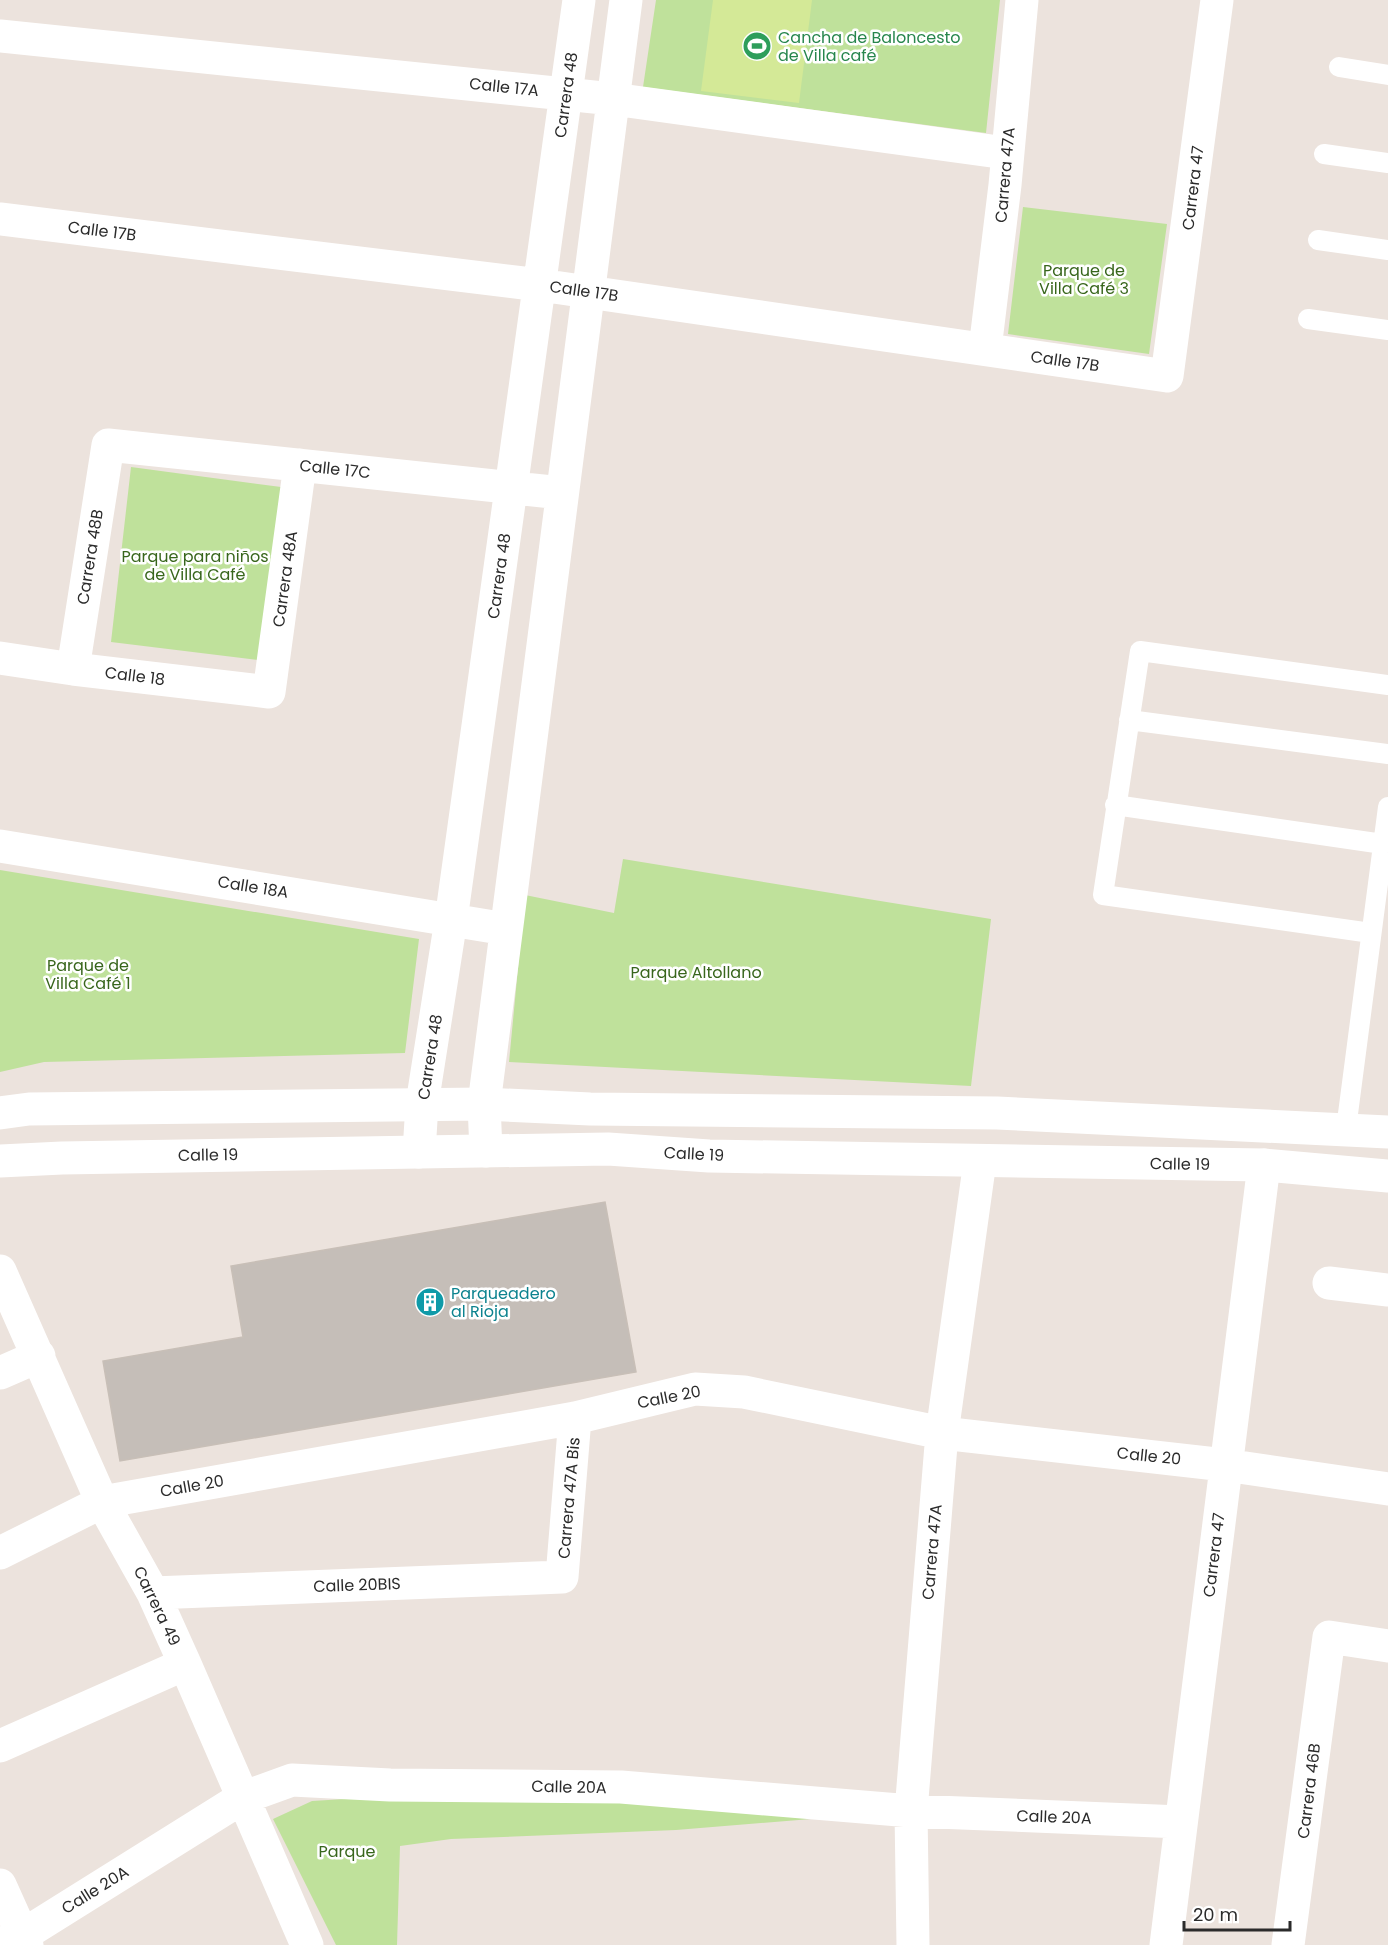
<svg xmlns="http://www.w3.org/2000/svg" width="1388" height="1945" font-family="Poppins,sans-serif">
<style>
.green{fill:#bfe19b}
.pitch{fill:#d4e997}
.building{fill:#c5beb8;stroke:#c8bfb7;stroke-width:1.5}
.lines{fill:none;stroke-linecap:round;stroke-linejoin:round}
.lane{stroke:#fff;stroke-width:20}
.street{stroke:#fff;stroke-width:33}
.secondary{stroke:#fff;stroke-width:33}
.labels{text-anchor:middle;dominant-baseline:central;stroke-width:5;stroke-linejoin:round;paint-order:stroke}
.leisure-label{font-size:16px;fill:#27864d;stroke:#fff;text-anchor:start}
.street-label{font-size:16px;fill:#2b2b2b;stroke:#fff}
.park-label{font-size:16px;fill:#38661c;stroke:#fff}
.culture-label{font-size:16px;fill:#0d838f;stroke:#fff;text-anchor:start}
</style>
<rect width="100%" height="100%" fill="#ece3dd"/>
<path class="green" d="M656 0H1000L986 133 643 87Z
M1023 207 1167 224 1149 354 1008 334Z
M131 467 281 487 258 660 111 642Z
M623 859 991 919 971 1086 509 1062 525 895 614 913Z
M0 870 419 939 405 1053 44 1062 0 1072Z
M610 1792 872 1814 676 1830 451 1839 400 1846 397 1945H336L273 1819 312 1801 394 1796Z"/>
<path class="pitch" d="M713 0H812L799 103 701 91Z"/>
<path class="building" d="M605 1202 636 1372 120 1461 103 1361 243 1337 231 1266Z"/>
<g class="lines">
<path class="lane" d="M1339 67 1388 75
M1324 154 1388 163
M1318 240 1388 250
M1308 319 1388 330
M1129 720 1388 754
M1115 805 1383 844
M1371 933 1103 895 1140 651 1388 685
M1346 1129 1388 807"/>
<path class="street" d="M0 36 613 99 1006 153
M0 219 540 285 1167 376 1217 0
M985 349 1005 185 1022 0
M0 658 73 669 269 692 300 465
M73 669 108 445 562 493
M0 846 506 929
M486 1151 484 1104 626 0
M419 1152 422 1104 451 920 579 0
M0 1271 102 1502 153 1593 185 1664 307 1945
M1329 1283 1388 1290
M0 1373 39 1356
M0 1553 102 1502 575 1418 695 1389 744 1392 942 1433 1225 1465 1388 1489
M153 1593 562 1577 575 1418
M0 1746 185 1664
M0 1885 27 1945
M0 1944 23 1935 242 1798 292 1780 390 1785 621 1787 911 1811 1181 1822
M913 1945 911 1811 942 1433 980 1161
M1166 1945 1264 1165
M1288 1945 1329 1637 1388 1646"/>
<path class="secondary" d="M0 1113 29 1109 484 1104 590 1109 997 1113 1388 1132
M0 1161 62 1158 608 1149 709 1156 1264 1165 1388 1176"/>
</g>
<defs>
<g id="stadium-disc" transform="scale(1.5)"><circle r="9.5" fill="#2e9e5b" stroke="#fff"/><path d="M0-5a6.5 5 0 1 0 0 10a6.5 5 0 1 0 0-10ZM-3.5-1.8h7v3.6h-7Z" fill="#fff"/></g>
<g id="building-disc" transform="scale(1.5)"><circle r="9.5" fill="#0f9aa8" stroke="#fff"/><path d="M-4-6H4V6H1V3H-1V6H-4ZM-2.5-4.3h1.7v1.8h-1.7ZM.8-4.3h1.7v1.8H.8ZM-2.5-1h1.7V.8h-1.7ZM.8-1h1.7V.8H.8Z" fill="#fff"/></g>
</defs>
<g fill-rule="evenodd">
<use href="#stadium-disc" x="757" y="46"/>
<use href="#building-disc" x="430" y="1302"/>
</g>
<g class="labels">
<g class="leisure-label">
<text x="778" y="37">Cancha de Baloncesto<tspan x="778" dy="18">de Villa café</tspan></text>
</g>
<g class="street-label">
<text transform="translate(504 87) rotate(6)">Calle 17A</text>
<text transform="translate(566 95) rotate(-82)">Carrera 48</text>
<text transform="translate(1005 175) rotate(-85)">Carrera 47A</text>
<text transform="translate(1193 188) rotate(-83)">Carrera 47</text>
<text transform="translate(102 231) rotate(7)">Calle 17B</text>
<text transform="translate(584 291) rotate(8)">Calle 17B</text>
<text transform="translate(1065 361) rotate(8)">Calle 17B</text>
<text transform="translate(335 469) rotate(6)">Calle 17C</text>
<text transform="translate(90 557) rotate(-81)">Carrera 48B</text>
<text transform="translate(499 576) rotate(-82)">Carrera 48</text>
<text transform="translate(285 579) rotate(-82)">Carrera 48A</text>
<text transform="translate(135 676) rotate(7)">Calle 18</text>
<text transform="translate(253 887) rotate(9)">Calle 18A</text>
<text transform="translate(430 1057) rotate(-81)">Carrera 48</text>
<text transform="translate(694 1154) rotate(3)">Calle 19</text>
<text transform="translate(208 1155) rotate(-1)">Calle 19</text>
<text transform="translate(1180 1164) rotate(1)">Calle 19</text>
<text transform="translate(669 1397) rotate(-11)">Calle 20</text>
<text transform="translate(1149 1456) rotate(6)">Calle 20</text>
<text transform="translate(192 1486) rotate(-10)">Calle 20</text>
<text transform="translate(569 1498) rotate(-85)">Carrera 47A Bis</text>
<text transform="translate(932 1552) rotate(-85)">Carrera 47A</text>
<text transform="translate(1214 1555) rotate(-83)">Carrera 47</text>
<text transform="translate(357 1585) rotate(-2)">Calle 20BIS</text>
<text transform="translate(157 1606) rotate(64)">Carrera 49</text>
<text transform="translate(569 1787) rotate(1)">Calle 20A</text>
<text transform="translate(1309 1791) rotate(-83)">Carrera 46B</text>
<text transform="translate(1054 1817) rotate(2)">Calle 20A</text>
<text transform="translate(95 1890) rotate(-32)">Calle 20A</text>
</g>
<g class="park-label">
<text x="1084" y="270">Parque de<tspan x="1084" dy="18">Villa Café 3</tspan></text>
<text x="195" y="556">Parque para niños<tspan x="195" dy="18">de Villa Café</tspan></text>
<text x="88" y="965">Parque de<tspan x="88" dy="18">Villa Café 1</tspan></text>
<text x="696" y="972">Parque Altollano</text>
<text x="347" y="1851">Parque</text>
</g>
<g class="culture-label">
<text x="451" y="1293">Parqueadero<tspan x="451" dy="18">al Rioja</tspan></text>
</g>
</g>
<path d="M1184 1921v9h106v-9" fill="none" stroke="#2b2b2b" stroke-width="3"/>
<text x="1193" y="1921" font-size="18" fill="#2b2b2b" stroke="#ffffff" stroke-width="4.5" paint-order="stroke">20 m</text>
</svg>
